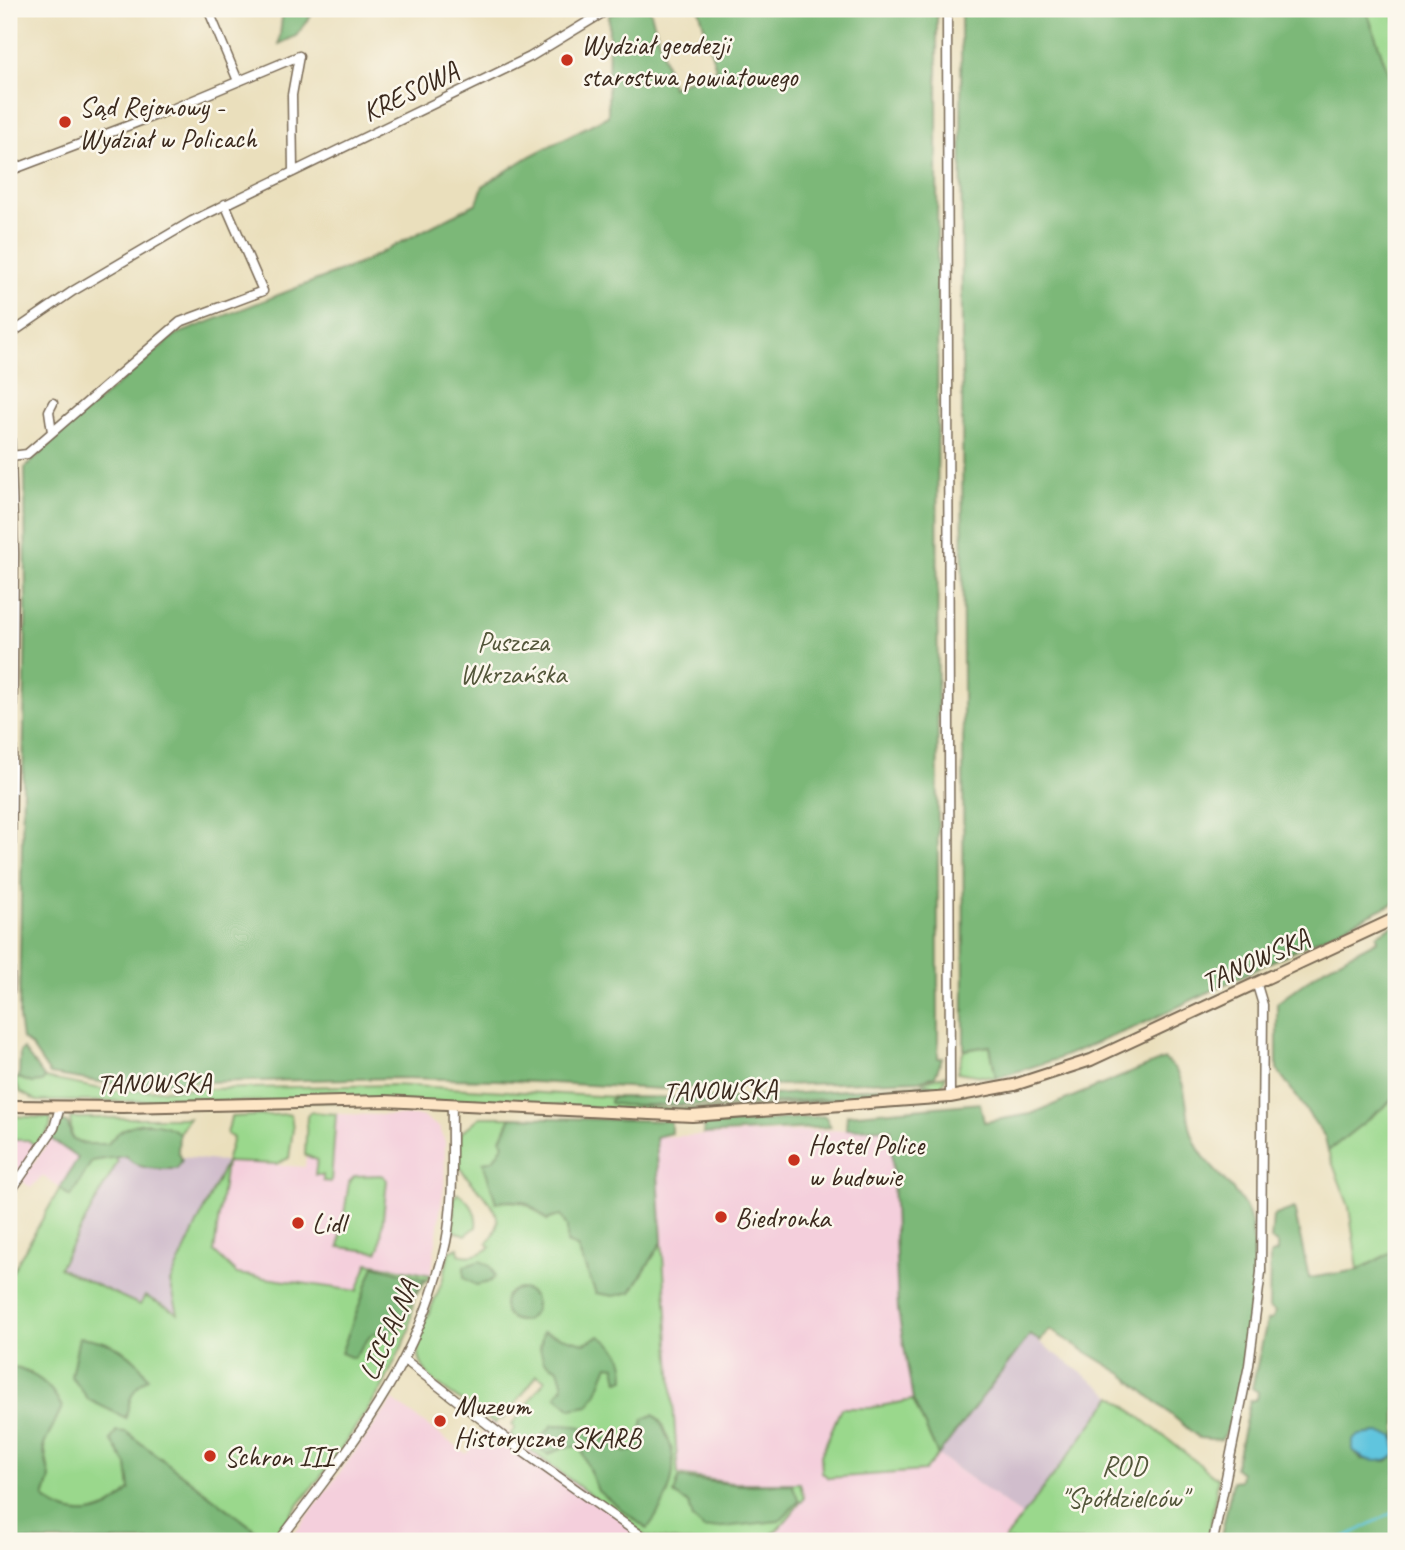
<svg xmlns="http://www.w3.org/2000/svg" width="1405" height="1550" font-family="Caveat,sans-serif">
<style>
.built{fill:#f4cfdc}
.industrial{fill:#d0bdcc}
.green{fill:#9ad88c;stroke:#6a8155;stroke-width:2}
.forest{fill:#7bb878;stroke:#5b714b;stroke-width:2}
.water{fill:#60c5de;stroke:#4e787e;stroke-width:2}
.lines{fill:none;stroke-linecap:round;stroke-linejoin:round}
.stream{stroke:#60c5de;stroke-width:2.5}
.minor-casing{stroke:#786955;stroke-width:11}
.tertiary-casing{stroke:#786955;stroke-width:13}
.secondary-casing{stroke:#786955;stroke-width:14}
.minor{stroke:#fff;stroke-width:8}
.tertiary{stroke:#fff;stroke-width:10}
.secondary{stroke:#fde5c5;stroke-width:10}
.poi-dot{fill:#c8321e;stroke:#fbf7ec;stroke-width:2.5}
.labels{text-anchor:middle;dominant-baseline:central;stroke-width:5;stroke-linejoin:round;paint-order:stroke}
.poi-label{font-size:28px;fill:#3b2a1e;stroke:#fbf7ec;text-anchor:start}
.street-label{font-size:28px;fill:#3b2a1e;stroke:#fbf7ec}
.park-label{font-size:28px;fill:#53563a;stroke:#fbf7ec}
</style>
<rect width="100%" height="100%" fill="#fbf7ec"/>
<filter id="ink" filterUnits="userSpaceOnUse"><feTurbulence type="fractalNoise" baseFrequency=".0143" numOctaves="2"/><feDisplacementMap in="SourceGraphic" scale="14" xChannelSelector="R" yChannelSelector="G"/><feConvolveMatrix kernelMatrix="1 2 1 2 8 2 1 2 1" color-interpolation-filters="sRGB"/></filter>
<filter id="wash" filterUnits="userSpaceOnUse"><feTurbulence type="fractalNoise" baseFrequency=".00686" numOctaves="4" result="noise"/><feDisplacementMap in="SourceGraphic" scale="28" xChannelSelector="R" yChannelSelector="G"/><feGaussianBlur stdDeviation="1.57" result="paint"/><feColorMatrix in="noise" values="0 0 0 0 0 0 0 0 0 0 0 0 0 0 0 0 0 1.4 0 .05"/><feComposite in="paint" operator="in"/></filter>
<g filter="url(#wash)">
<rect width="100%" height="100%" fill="#eadfbc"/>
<path class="built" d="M336 1114 421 1116 439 1127 445 1142 444 1185 431 1275 368 1263 357 1291 237 1274 213 1252 226 1162 305 1167 306 1157 333 1159Z
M891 1128 898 1311 916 1410 938 1455 1023 1516 1004 1541H743L762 1540 732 1483 678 1476 656 1137Z
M51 1139 78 1158 60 1188 42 1176 31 1188 21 1180Z
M9 1140H28L37 1147 9 1186Z
M393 1400 466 1454 492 1422 644 1535 662 1541H289Z"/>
<path class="industrial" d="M119 1150 226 1162 170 1282 179 1314 145 1296 139 1307 59 1268Z
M1030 1335 1113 1396 1023 1516 938 1455Z"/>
<path class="green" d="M1366 9H1396V96Z
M990 1046 996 1078 957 1072 964 1050Z
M946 1075 941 1089 932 1095 680 1112 473 1102 37 1101 20 1092 14 1078 42 1082 45 1078 111 1091 393 1085 615 1097 611 1103C703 1117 815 1101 908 1093L932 1086 922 1082Z
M1396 1097V1250L1358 1270 1349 1207 1328 1151Z
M310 1112 336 1114 331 1182 323 1181V1175H315L317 1160 305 1155 307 1116Z
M291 1114 293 1129 289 1158 276 1164 226 1162 214 1252 237 1274 357 1291 368 1263 431 1275 414 1297 409 1332 382 1388 333 1461 270 1541 126 1432 111 1440 127 1465 131 1489C106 1517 74 1522 44 1498L50 1478 31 1372 9 1366V1278L60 1188 69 1196 91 1161 112 1156 118 1161 59 1268 140 1305 145 1296 178 1313 170 1282 226 1162 233 1138 227 1134 231 1117Z
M9 1116 51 1118 50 1128 37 1147 28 1140H9Z
M480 1117H511L505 1130 504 1144 488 1169 496 1202C521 1199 529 1203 547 1220L561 1215 567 1227V1243L577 1247 596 1293 631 1292 662 1242 678 1475 732 1483H800L804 1498C793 1511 779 1533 762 1540 744 1547 663 1542 644 1535L510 1435 515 1428 512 1425 545 1380 537 1375 504 1419 500 1417 495 1424C475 1409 450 1396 432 1379 402 1350 430 1316 441 1284 445 1274 447 1263 449 1252L458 1248 459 1254C471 1258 482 1254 491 1247L487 1243C519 1210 468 1190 458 1162L461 1133Z
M70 1118H189L179 1133C158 1119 123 1122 108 1144H85L72 1138Z
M355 1176 382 1175 387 1180 380 1247 377 1252 339 1247 349 1182Z
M458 1193C470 1201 478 1213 476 1227L466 1235 453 1231 454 1197Z
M1113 1396 1218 1479 1208 1541H1004Z
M913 1400 938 1455 924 1471 828 1478 822 1472 821 1455 841 1408H870Z"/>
<path class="forest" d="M283 9H308L311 16 296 36 279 44Z
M625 9H650L672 87 716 69 699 9H937L938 1058H942L935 1076 922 1080 662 1089 497 1080 398 1078 112 1084 50 1074 31 1046 22 1039 19 1018 26 613 25 468 68 427 175 335 361 263 477 203 483 186 530 156 608 116 609 15Z
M961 9H1366L1396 96V902L1140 1025 1057 1059 996 1078 990 1046 964 1050Z
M1396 924V1097L1328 1151 1325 1137 1277 1069V1003L1324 968 1378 940 1377 935Z
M23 1049 45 1078 42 1082 32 1083 19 1078 20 1052Z
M1164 1059C1193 1077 1182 1115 1195 1142 1207 1169 1238 1187 1249 1215 1262 1251 1244 1411 1221 1440L1199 1438 1124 1375 1050 1330 1040 1341 1030 1335 938 1455 913 1400 898 1311 891 1128 846 1129 847 1115 980 1103 984 1122 1031 1114Z
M918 1085H933L908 1093 743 1105H623L610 1103V1100L615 1097 729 1098Z
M825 1116 831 1127 703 1134 704 1125Z
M511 1117 671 1121V1133L656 1137 662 1242 631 1292 614 1296 596 1293 577 1247 567 1243V1227L561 1215 547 1220C527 1201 523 1198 496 1202L483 1162 493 1160 504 1144 501 1139Z
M62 1121 68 1124 72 1139 85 1144H108C125 1120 155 1117 179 1133L178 1151 182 1160 177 1169C159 1169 137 1171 126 1156L92 1161 72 1195 69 1196 60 1188 78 1158 51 1139Z
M1294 1208 1309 1278 1358 1270 1396 1250V1441L1394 1436C1379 1433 1365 1431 1353 1440V1450L1361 1459 1386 1461 1396 1455V1541H1220L1233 1481 1240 1480 1241 1473 1235 1468 1250 1401 1257 1399 1258 1392 1252 1388 1267 1321 1273 1319 1275 1312 1269 1308 1270 1255 1277 1252V1243L1271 1240 1273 1216Z
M481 1261 491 1267 495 1276 490 1282 476 1285 464 1278V1266Z
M374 1266 425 1279 413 1295 403 1328 372 1334 353 1358 341 1353Z
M504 1305a16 16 0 1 1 32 0a16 16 0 1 1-32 0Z
M543 1332 584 1343 600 1336C619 1348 625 1356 625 1379L618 1381 615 1366 608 1365 596 1395 588 1406 571 1409 556 1396 563 1386 558 1369 544 1362 540 1348Z
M79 1337C108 1340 134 1351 148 1378 132 1388 129 1400 126 1418L89 1400 71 1376Z
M9 1366C35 1373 50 1383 62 1407L43 1447 50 1478 44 1498C73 1522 106 1517 130 1489L127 1465 111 1440 116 1431 126 1432 270 1541H9Z
M653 1415C660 1418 662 1425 665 1432 683 1466 669 1501 647 1529L598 1491 580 1447H563L548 1455 538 1449 537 1441 553 1425C592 1424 594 1432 625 1452L637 1450 643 1419Z
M679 1478 741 1485 792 1484 799 1501 779 1521 704 1529 693 1519 689 1504 674 1494Z"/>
<path class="water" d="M1378 1433 1394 1436 1396 1455C1380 1464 1366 1464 1353 1450V1440L1360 1435Z"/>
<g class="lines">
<path class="stream" d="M1337 1541 1396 1511"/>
</g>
</g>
<g filter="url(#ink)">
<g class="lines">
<g class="minor-casing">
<path id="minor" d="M208 9 238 81
M947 9 950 1097
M9 171 172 109 299 56
M293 172 292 95 299 56
M9 335 73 291 192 221 530 57 609 9
M52 432 49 411 53 403
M11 456 27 454 180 322 263 291 225 204
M9 1194 54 1128 60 1107
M405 1360 522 1451 649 1541
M279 1541C351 1446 420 1363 446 1242 455 1198 451 1150 452 1104
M1213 1541 1249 1365 1261 1272 1263 1005 1257 985"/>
</g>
<g class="tertiary-casing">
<path id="tertiary" d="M9 423 13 553 9 991"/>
</g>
<g class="secondary-casing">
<path id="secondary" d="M9 1106 123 1107 384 1101 692 1116 950 1097 1014 1085 1091 1060 1396 918"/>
</g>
<use href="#minor" class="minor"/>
<use href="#tertiary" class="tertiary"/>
<use href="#secondary" class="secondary"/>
</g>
</g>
<g class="poi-dot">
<circle cx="567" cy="60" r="7"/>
<circle cx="65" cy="122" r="7"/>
<circle cx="794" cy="1160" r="7"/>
<circle cx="721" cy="1217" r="7"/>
<circle cx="298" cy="1223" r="7"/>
<circle cx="440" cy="1421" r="7"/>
<circle cx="210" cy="1456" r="7"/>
</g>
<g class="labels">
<g class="poi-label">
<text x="581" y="44">Wydział geodezji<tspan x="581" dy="32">starostwa powiatowego</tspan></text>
<text x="79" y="106">Sąd Rejonowy -<tspan x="79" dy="32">Wydział w Policach</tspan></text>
<text x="808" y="1144">Hostel Police<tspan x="808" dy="32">w budowie</tspan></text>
<text x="735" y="1217">Biedronka</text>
<text x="312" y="1223">Lidl</text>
<text x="454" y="1405">Muzeum<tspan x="454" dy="32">Historyczne SKARB</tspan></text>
<text x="224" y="1456">Schron III</text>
</g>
<g class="street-label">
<text transform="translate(410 91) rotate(-26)">KRESOWA</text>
<text transform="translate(1255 960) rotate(-25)">TANOWSKA</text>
<text transform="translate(154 1083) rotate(-1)">TANOWSKA</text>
<text transform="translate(720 1090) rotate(-2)">TANOWSKA</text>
<text transform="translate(388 1330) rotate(-66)">LICEALNA</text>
</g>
<g class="park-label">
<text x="513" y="641">Puszcza<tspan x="513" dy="32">Wkrzańska</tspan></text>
<text x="1124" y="1465">ROD<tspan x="1124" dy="32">"Spółdzielców"</tspan></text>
</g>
</g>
<rect width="1405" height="1550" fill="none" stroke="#fbf7ec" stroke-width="35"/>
</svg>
